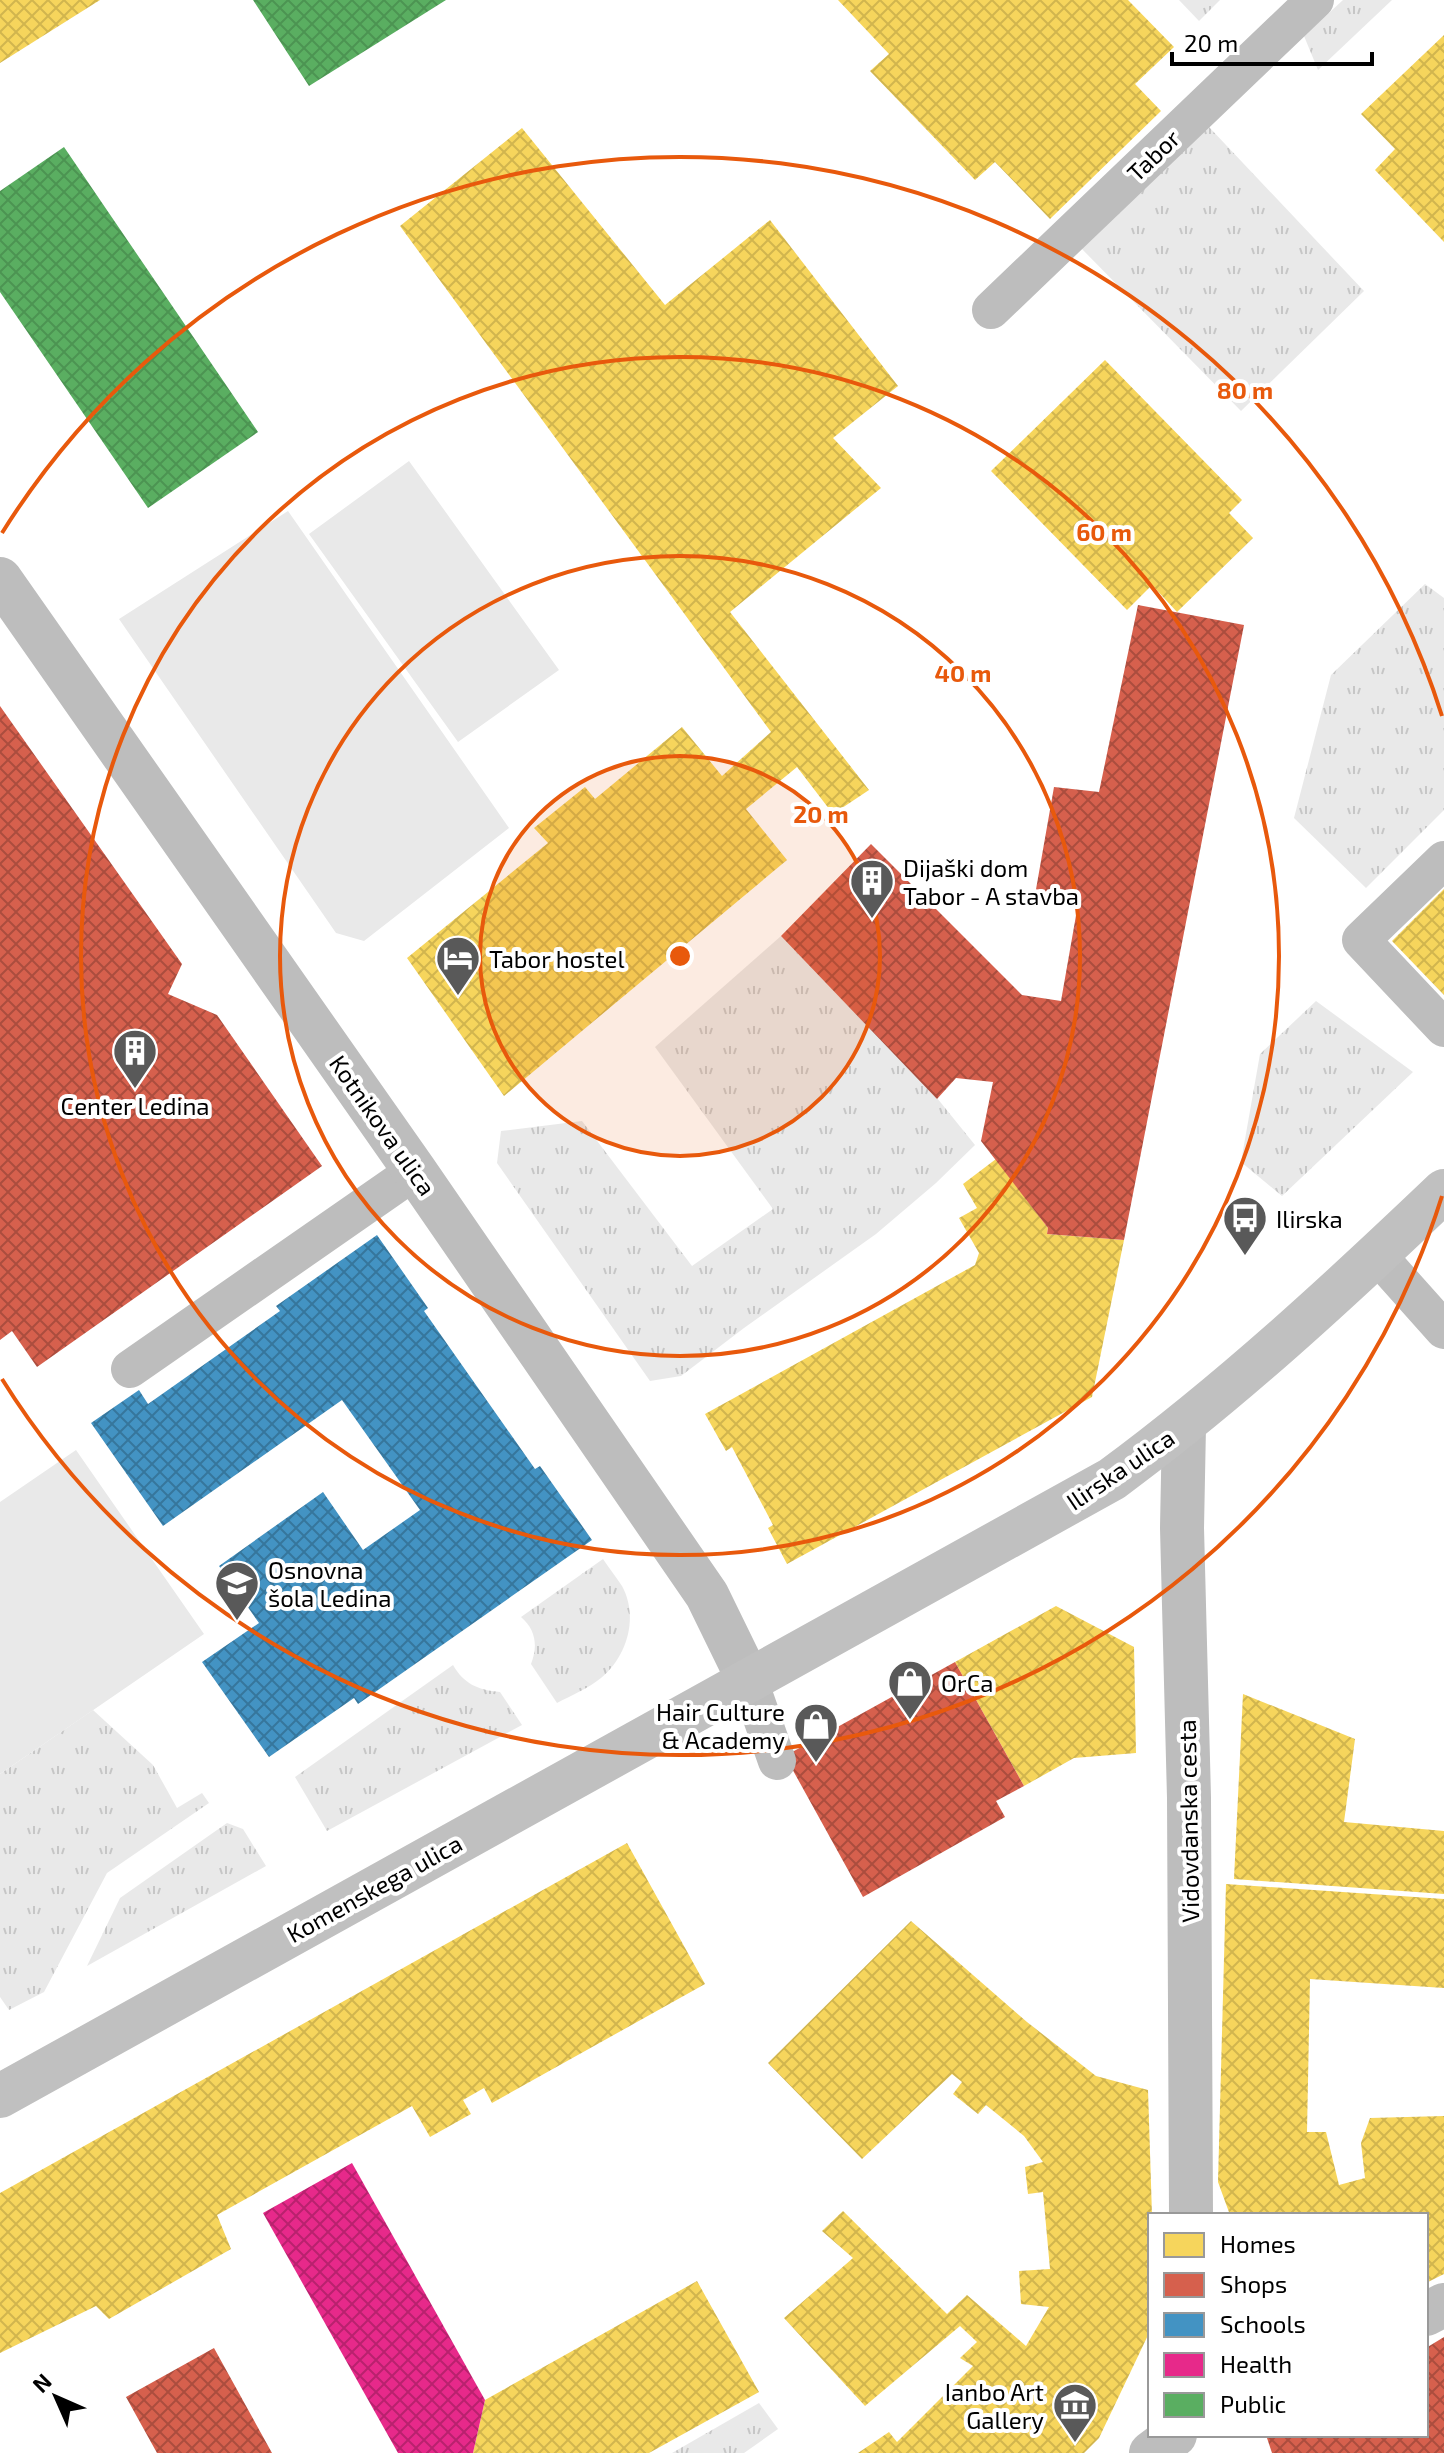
<svg xmlns="http://www.w3.org/2000/svg" width="1444" height="2453" font-family="'Exo 2',sans-serif">
<style>
.grass{fill:url(#grass-tufts)}
.pitch{fill:#e9e9e9}
.homes{fill:url(#homes-cross-hatch)}
.shops{fill:url(#shops-cross-hatch)}
.schools{fill:url(#schools-cross-hatch)}
.health{fill:url(#health-cross-hatch)}
.public{fill:url(#public-cross-hatch)}
.lines{fill:none;stroke-linecap:round;stroke-linejoin:round}
.service{stroke:#bdbdbd;stroke-width:38}
.pedestrian{stroke:#bdbdbd;stroke-width:44}
.minor{stroke:#bdbdbd;stroke-width:44}
.secondary{stroke:#c0c0c0;stroke-width:44}
.ring{fill:none;stroke:#e8590c;stroke-width:4}
.labels{text-anchor:middle;dominant-baseline:central;stroke-width:8;stroke-linejoin:round;paint-order:stroke}
.street-label{font-size:24px;fill:#000;stroke:#fff}
.poi-label{font-size:24px;fill:#000;stroke:#fff;text-anchor:start}
.centre{fill:#e8590c;stroke:#fff;stroke-width:4}
.ring-label{font-size:24px;text-anchor:middle;font-weight:bold;fill:#e8590c;stroke:#fff;stroke-width:8;stroke-linejoin:round;paint-order:stroke}
</style>
<defs>
<pattern id="grass-tufts" width="24" height="20" patternUnits="userSpaceOnUse" patternTransform="scale(2)"><rect width="24" height="20" fill="#e9e9e9"/><path d="M3 7l-1-3M5 7V3M7 7l1-3M15 17l-1-3M17 17v-4M19 17l1-3" fill="none" stroke="#c6c6c6"/></pattern>
<pattern id="homes-cross-hatch" width="8" height="8" patternUnits="userSpaceOnUse" patternTransform="scale(2)"><rect width="8" height="8" fill="#f6d55c"/><path d="M0 0l8 8M0 8l8-8" fill="none" stroke="#d1b54e"/></pattern>
<pattern id="shops-cross-hatch" width="8" height="8" patternUnits="userSpaceOnUse" patternTransform="scale(2)"><rect width="8" height="8" fill="#d6604d"/><path d="M0 0l8 8M0 8l8-8" fill="none" stroke="#ab4d3e"/></pattern>
<pattern id="schools-cross-hatch" width="8" height="8" patternUnits="userSpaceOnUse" patternTransform="scale(2)"><rect width="8" height="8" fill="#4393c3"/><path d="M0 0l8 8M0 8l8-8" fill="none" stroke="#36769c"/></pattern>
<pattern id="health-cross-hatch" width="8" height="8" patternUnits="userSpaceOnUse" patternTransform="scale(2)"><rect width="8" height="8" fill="#e7298a"/><path d="M0 0l8 8M0 8l8-8" fill="none" stroke="#b9216e"/></pattern>
<pattern id="public-cross-hatch" width="8" height="8" patternUnits="userSpaceOnUse" patternTransform="scale(2)"><rect width="8" height="8" fill="#5aae61"/><path d="M0 0l8 8M0 8l8-8" fill="none" stroke="#4c9452"/></pattern>
</defs>
<rect width="100%" height="100%" fill="#fff"/>
<path class="grass" d="M1179 0H1220L1199 21Z
M1343 0H1392L1318 70 1304 36Z
M1209 127 1364 291 1241 411 1081 248Z
M1425 584 1444 598V810L1366 888 1294 818 1331 675Z
M781 936 937 1098 975 1145 936 1183 876 1234 744 1328 681 1376 650 1381 497 1163 501 1131 582 1121 692 1266 773 1209 655 1047Z
M1316 1001 1413 1072 1282 1196 1241 1162 1260 1054Z
M603 1559C609 1568 616 1577 622 1586 639 1617 627 1657 601 1678 589 1688 572 1695 557 1703L531 1664C538 1646 536 1630 521 1617Z
M453 1665C464 1684 478 1690 500 1692L522 1725 327 1831 295 1777Z
M93 1710 153 1765 177 1808 202 1793 209 1803 107 1873 44 1992 9 2010 0 1997V1774Z
M227 1823 243 1829 266 1866 87 1966 120 1898Z
M759 2403 778 2429 744 2453H672Z"/>
<path class="pitch" d="M409 461 559 670 458 742 309 534Z
M288 511 509 828 364 941 336 933 119 619Z
M76 1450 204 1634 0 1774V1502Z"/>
<path class="homes" d="M0 0H100L0 63Z
M838 0H1128L1174 47 1135 84 1161 111 1050 219 995 162 975 180 870 71 889 54Z
M1444 35V242L1375 170 1395 149 1361 114Z
M522 128 665 305 770 220 898 386 833 438 881 488 730 612 869 790 833 814 797 767 746 809 787 860 504 1096 407 958 548 843 534 828 585 787 595 799 682 727 722 776 771 732 400 226Z
M1105 360 1242 500 1229 513 1253 538 1177 612 1152 585 1127 610 991 471Z
M1444 889V995L1392 941Z
M996 1159 1048 1228 1047 1234 1124 1240 1092 1397 787 1564 768 1528 773 1525 732 1447 726 1451 705 1414 975 1265 979 1253 959 1218 977 1208 963 1184Z
M1056 1606 1134 1647 1136 1753 1074 1758 1024 1786 955 1662Z
M1243 1694 1355 1739 1344 1822 1444 1831V1894L1234 1879Z
M627 1843 705 1984 492 2103 484 2088 463 2100 471 2114 430 2137 412 2106 217 2215 231 2249 109 2319 96 2306 0 2353V2193Z
M1226 1884 1444 1899V1988L1310 1979 1307 2132H1326L1339 2185 1365 2178 1361 2143 1370 2118 1444 2116V2274L1426 2283V2215H1230L1218 2182Z
M911 1921 1027 2022 1096 2076 1148 2090 1152 2215H1150V2331L1099 2438 1084 2453H858L889 2432 897 2442 973 2366 960 2358 977 2342 960 2326 865 2406 784 2318 853 2258 822 2231 843 2211 947 2314 967 2295 1026 2346 1049 2307 1021 2304 1019 2271 1050 2269 1043 2192 1028 2194 1025 2167 1043 2162 1024 2136 986 2105 978 2114 953 2094 962 2082 952 2074 862 2159 768 2063Z
M697 2281 759 2392 649 2453H473L485 2400Z"/>
<path class="shops" d="M1138 605 1244 625 1124 1240 1047 1234 1048 1228 981 1141 993 1082 956 1078 937 1099 781 936 871 844 1022 995 1061 1001 1078 904 1035 895 1054 787 1099 792Z
M0 706 182 964 168 994 217 1015 322 1166 37 1367 12 1331 0 1340Z
M955 1662 1024 1786 996 1801 1005 1817 863 1897 785 1756Z
M1444 2337V2453H1272L1266 2435H1426V2348Z
M214 2348 272 2453H157L126 2397Z"/>
<path class="schools" d="M377 1235 428 1308 424 1311 535 1469 540 1466 592 1540 358 1704 354 1698 269 1757 202 1662 259 1623 219 1566 323 1492 363 1550 420 1510 342 1400 163 1526 91 1423 139 1390 148 1404 280 1311 276 1306Z"/>
<path class="health" d="M352 2163 485 2400 473 2453H398L263 2213Z"/>
<path class="public" d="M253 0H446L309 86Z
M64 147 258 432 148 508 0 292V191Z"/>
<g class="lines">
<path class="service" d="M991 310 1315 0
M1444 860 1361 940 1444 1028
M1377 1255 1444 1330
M130 1369 415 1171
M749 1681 777 1761"/>
<path class="pedestrian" d="M1151 2453 1175 2435"/>
<path class="minor" d="M0 579 415 1171 707 1595 749 1681
M1184 1426 1182 1528 1189 1798 1191 2215
M1426 2314 1444 2305"/>
<path class="secondary" d="M0 2096 1112 1479C1230 1392 1338 1292 1444 1191"/>
</g>
<circle cx="680" cy="956" r="200" fill="#e8590c" fill-opacity=".12"/>
<g class="ring">
<circle cx="680" cy="956" r="200"/>
<circle cx="680" cy="956" r="400"/>
<circle cx="680" cy="956" r="599"/>
<path d="M1442 1196A799 799 0 0 1 2 1379M2 533A799 799 0 0 1 1442 716"/>
</g>
<defs>
<g id="building-pin" transform="scale(2.3)"><path d="M0 17L-7.5 6A9.5 9.5 0 1 1 7.5 6Z" fill="#595959" stroke="#fff"/><path d="M-4-6H4V6H1V3H-1V6H-4ZM-2.5-4.3h1.7v1.8h-1.7ZM.8-4.3h1.7v1.8H.8ZM-2.5-1h1.7V.8h-1.7ZM.8-1h1.7V.8H.8Z" fill="#fff"/></g>
<g id="hotel-pin" transform="scale(2.3)"><path d="M0 17L-7.5 6A9.5 9.5 0 1 1 7.5 6Z" fill="#595959" stroke="#fff"/><path d="M-6-4.5h1.5V1H6V5H4.5V3h-9V5H-6ZM-4 0a1.8 1.8 0 1 1 3.6 0ZM.5 0V-2.5h3Q6-2.5 6 0Z" fill="#fff"/></g>
<g id="bus-pin" transform="scale(2.3)"><path d="M0 17L-7.5 6A9.5 9.5 0 1 1 7.5 6Z" fill="#595959" stroke="#fff"/><path d="M-5-6H5V4H4V6H2V4H-2V6H-4V4H-5ZM-3.5-4V0h7V-4ZM-3.5 1.2v1.5H-2V1.2ZM2 1.2v1.5H3.5V1.2Z" fill="#fff"/></g>
<g id="school-pin" transform="scale(2.3)"><path d="M0 17L-7.5 6A9.5 9.5 0 1 1 7.5 6Z" fill="#595959" stroke="#fff"/><path d="M0-5L7-2L0 1L-7-2ZM-4 1L0 2.5L4 1V4Q0 6-4 4Z" fill="#fff"/></g>
<g id="shop-pin" transform="scale(2.3)"><path d="M0 17L-7.5 6A9.5 9.5 0 1 1 7.5 6Z" fill="#595959" stroke="#fff"/><path d="M-5-2.5h2.3a2.7 3.5 0 0 1 5.4 0H5L5.5 6h-11ZM-1.5-2.5h3a1.5 2.3 0 0 0-3 0Z" fill="#fff"/></g>
<g id="museum-pin" transform="scale(2.3)"><path d="M0 17L-7.5 6A9.5 9.5 0 1 1 7.5 6Z" fill="#595959" stroke="#fff"/><path d="M0-6L6-3V-2H-6V-3ZM-5-1h2V3h-2ZM-1-1h2V3h-2ZM3-1h2V3H3ZM-6 4H6V6H-6Z" fill="#fff"/></g>
</defs>
<g fill-rule="evenodd">
<use href="#building-pin" x="872" y="881"/>
<use href="#hotel-pin" x="458" y="958"/>
<use href="#building-pin" x="135" y="1051"/>
<use href="#bus-pin" x="1245" y="1218"/>
<use href="#school-pin" x="237" y="1583"/>
<use href="#shop-pin" x="910" y="1682"/>
<use href="#shop-pin" x="816" y="1725"/>
<use href="#museum-pin" x="1075" y="2405"/>
</g>
<g class="labels">
<g class="street-label">
<text transform="translate(1153 155) rotate(-44)">Tabor</text>
<text transform="translate(383 1125) rotate(55)">Kotnikova ulica</text>
<text transform="translate(1120 1469) rotate(-34)">Ilirska ulica</text>
<text transform="translate(1188 1821) rotate(-91)">Vidovdanska cesta</text>
<text transform="translate(374 1888) rotate(-29)">Komenskega ulica</text>
</g>
<g class="poi-label">
<text x="903" y="867">Dijaški dom<tspan x="903" dy="28">Tabor - A stavba</tspan></text>
<text x="489" y="958">Tabor hostel</text>
<text x="135" y="1105" text-anchor="middle">Center Ledina</text>
<text x="1276" y="1218">Ilirska</text>
<text x="268" y="1569">Osnovna<tspan x="268" dy="28">šola Ledina</tspan></text>
<text x="941" y="1682">OrCa</text>
<text x="785" y="1711" text-anchor="end">Hair Culture<tspan x="785" dy="28">&amp; Academy</tspan></text>
<text x="1044" y="2391" text-anchor="end">Ianbo Art<tspan x="1044" dy="28">Gallery</tspan></text>
</g>
</g>
<circle cx="680" cy="956" r="12" class="centre"/>
<g class="ring-label">
<text x="1245" y="399">80 m</text>
<text x="1104" y="541">60 m</text>
<text x="963" y="682">40 m</text>
<text x="821" y="823">20 m</text>
</g>
<rect x="1148" y="2213" width="280" height="224" fill="#ffffff" stroke="#999999" stroke-width="2"/>
<rect x="1164" y="2233" width="40" height="24" fill="#f6d55c" stroke="#999999" stroke-width="2"/>
<text x="1220" y="2253" font-size="24" fill="#000000">Homes</text>
<rect x="1164" y="2273" width="40" height="24" fill="#d6604d" stroke="#999999" stroke-width="2"/>
<text x="1220" y="2293" font-size="24" fill="#000000">Shops</text>
<rect x="1164" y="2313" width="40" height="24" fill="#4393c3" stroke="#999999" stroke-width="2"/>
<text x="1220" y="2333" font-size="24" fill="#000000">Schools</text>
<rect x="1164" y="2353" width="40" height="24" fill="#e7298a" stroke="#999999" stroke-width="2"/>
<text x="1220" y="2373" font-size="24" fill="#000000">Health</text>
<rect x="1164" y="2393" width="40" height="24" fill="#5aae61" stroke="#999999" stroke-width="2"/>
<text x="1220" y="2413" font-size="24" fill="#000000">Public</text>
<g transform="translate(56 2397) rotate(315)" stroke="#ffffff" stroke-width="6" paint-order="stroke">
<path d="M0-6L14 30L0 20L-14 30Z" fill="#000000"/>
<text y="-12" font-size="22" font-weight="bold" text-anchor="middle" fill="#000000">N</text>
</g>
<path d="M1172 52v12h200v-12" fill="none" stroke="#000000" stroke-width="4"/>
<text x="1184" y="52" font-size="24" fill="#000000" stroke="#ffffff" stroke-width="6" paint-order="stroke">20 m</text>
</svg>
